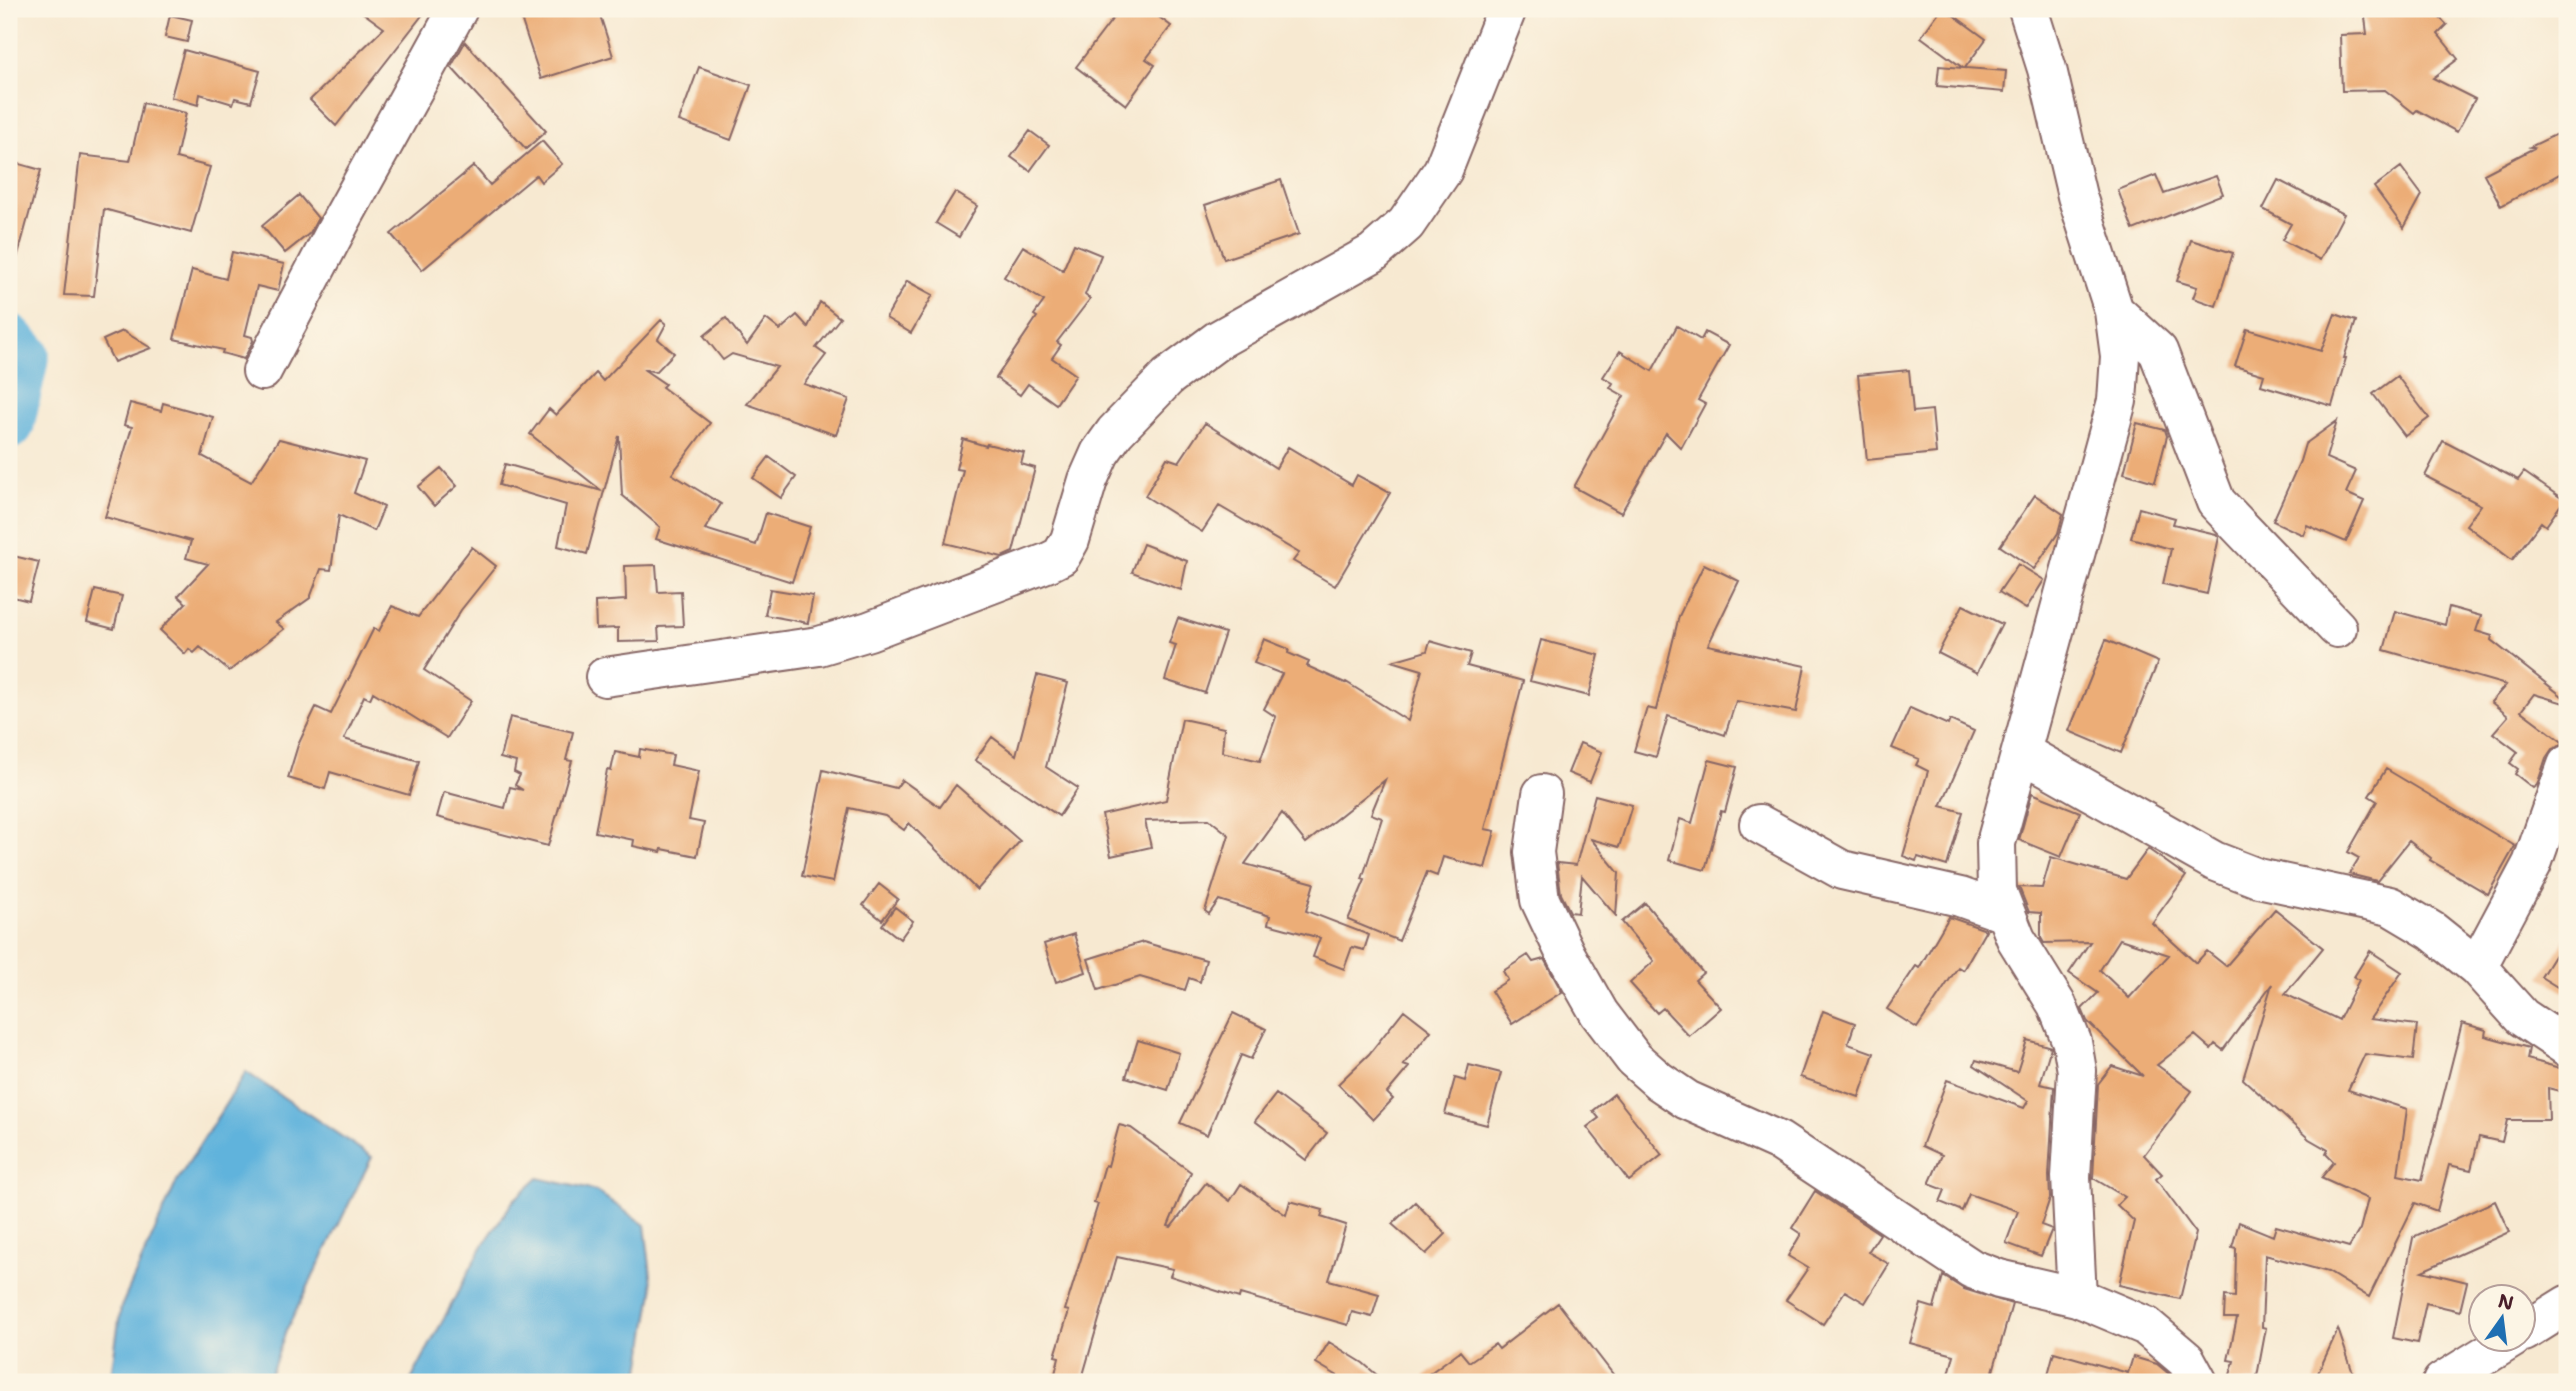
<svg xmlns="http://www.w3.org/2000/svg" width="2576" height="1391" font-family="'Shantell Sans',sans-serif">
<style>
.water{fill:#61b3dc;stroke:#566984;stroke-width:2}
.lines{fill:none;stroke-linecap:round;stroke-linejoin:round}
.river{stroke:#61b3dc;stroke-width:51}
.building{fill:#ecad77;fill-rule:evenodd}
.minor-casing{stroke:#876665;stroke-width:42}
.minor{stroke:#fff;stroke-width:38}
</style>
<rect width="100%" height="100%" fill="#fcf5e5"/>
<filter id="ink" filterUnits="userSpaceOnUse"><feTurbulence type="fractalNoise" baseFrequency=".0143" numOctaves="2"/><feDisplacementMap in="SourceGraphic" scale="14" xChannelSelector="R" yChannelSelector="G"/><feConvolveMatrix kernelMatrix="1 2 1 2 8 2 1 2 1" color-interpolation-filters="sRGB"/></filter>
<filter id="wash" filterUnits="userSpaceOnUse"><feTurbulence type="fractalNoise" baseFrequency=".00686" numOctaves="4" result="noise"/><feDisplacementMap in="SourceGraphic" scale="28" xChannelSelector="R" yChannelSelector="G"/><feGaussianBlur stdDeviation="1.57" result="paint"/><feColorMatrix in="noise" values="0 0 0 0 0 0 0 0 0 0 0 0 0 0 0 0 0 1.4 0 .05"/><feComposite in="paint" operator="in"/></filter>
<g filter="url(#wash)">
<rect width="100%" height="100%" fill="#f7e9d1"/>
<path class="water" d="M246 1072 372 1157 286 1331 268 1382H110L121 1307 177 1181Z
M538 1178 596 1191 645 1225 653 1292 638 1382H410L482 1247 514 1200Z"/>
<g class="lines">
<path class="river" d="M9 339 24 355 9 424"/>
</g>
<g id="blocks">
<path class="building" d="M358 9H427L336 126 310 100 384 28Z
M518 9H598L613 56 541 79Z
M1120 9H1148L1171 26 1146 59 1155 65 1126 105 1076 67Z
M1941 9H1945L1986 39 1965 68 2006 71 2004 92 1937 86 1939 66 1963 68 1921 37Z
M2364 9H2431L2447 25 2438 34 2458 59 2433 78 2475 99 2457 132 2417 110 2414 113 2385 90 2342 91 2340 35 2367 34Z
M170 15 192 20 187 42 165 37Z
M465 42 546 131 526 149 451 67Z
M184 50 260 71 251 102 235 98 233 104 200 94 198 105 171 97Z
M699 67 751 85 731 140 679 121Z
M143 103 186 113 176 158 210 167 191 233 104 209 94 296 64 295 80 155 130 161Z
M2567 129V170L2501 206 2484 174 2534 148 2530 147Z
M1030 131 1049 145 1030 171 1011 157Z
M542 141 562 164 541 182 536 175 422 270 391 234 474 166 490 185Z
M9 161 41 170 16 262 9 261Z
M2401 167 2422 195 2404 228 2374 187Z
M2156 175 2164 194 2216 176 2223 194 2133 230 2118 190Z
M1281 180 1299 234 1224 259 1205 205Z
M2278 180 2344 214 2320 260 2282 240 2291 224 2263 209Z
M955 192 977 206 959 237 936 223Z
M299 195 318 218 310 233 285 253 262 226Z
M2191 240 2233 253 2216 306 2193 298 2197 287 2177 281Z
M1074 244 1101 255 1085 295 1090 299 1057 342 1061 345 1052 358 1076 375 1056 404 1028 384 1020 395 996 378 1037 317 1034 315 1044 301 1004 277 1023 246 1063 270Z
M232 252 284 264 278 291 257 286 245 335 252 337 253 341 244 359 222 353 223 350 174 339 192 270 226 279Z
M907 281 933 295 911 333 886 318Z
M820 302 840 318 816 348 826 355 804 384 849 399 836 435 747 404 777 367 732 354 723 360 704 336 726 318 747 345 766 319 780 330 797 315 808 327Z
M2335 314 2356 321 2344 358H2346L2332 406 2261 385 2264 375 2235 366 2247 329 2321 351Z
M661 320 666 324 658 339 674 353 656 372 643 369 665 384 662 387 710 423 672 474 721 504 705 529 756 545 766 513 810 527 792 582 656 539 660 527 622 495 619 436 587 554 558 546 566 505 499 485 505 464 602 491 530 434 549 409 556 415 596 373 603 381Z
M1677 326 1701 340 1705 332 1729 345 1698 400 1705 404 1681 448 1666 433 1621 513 1574 487 1624 396 1610 388 1613 383 1603 377 1620 351 1652 371Z
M123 331 151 348 114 362 103 340Z
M1909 370 1913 412 1932 410 1936 453 1867 460 1858 375Z
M2397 376 2429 418 2405 436 2373 394Z
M130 403 161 411 163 403 213 417 202 456 251 482 279 439 365 461 354 493 384 507 374 531 339 515 331 570 321 569 310 598 276 622 284 629 229 671 200 647 194 653 189 649 185 654 160 630 186 603 178 596 208 564 186 558 191 541 105 517 132 427 124 425Z
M2337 421 2326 458 2356 471 2346 493 2364 501 2346 542 2307 525 2303 535 2273 521 2300 461 2305 444Z
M1205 423 1276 468 1288 447 1352 485 1357 475 1390 493 1335 586 1293 561 1299 553 1219 506 1202 532 1145 496 1167 458 1179 462Z
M2137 423 2165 430 2167 436 2155 482 2124 473Z
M963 439 986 446 987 444 1024 453 1021 464 1035 468 1013 552 1002 557 945 543 963 470 956 469Z
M2443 441 2518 480 2524 472 2564 500 2546 526 2541 522 2512 560 2466 525 2481 505 2425 476Z
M769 457 796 477 781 498 753 478Z
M441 468 457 486 434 506 418 487Z
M2035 495 2063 514 2058 533 2034 569 2000 546Z
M2139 508 2175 518 2173 524 2216 534 2219 537 2207 594 2163 584 2171 549 2131 538Z
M1143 544 1187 561 1181 590 1132 572Z
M472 547 496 566 461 610 424 670 471 701 447 738 373 692 370 699 364 696 344 739 419 761 409 795 330 772 325 789 288 778 298 745 316 707 331 714 374 628 379 631 392 606 418 617Z
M9 555 39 562 29 601 9 596Z
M1704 564 1739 581 1708 645 1805 666 1796 712 1736 701 1725 735 1668 716 1656 757 1634 751 1647 708 1656 710 1679 616Z
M2018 564 2044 580 2026 609 1999 592Z
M656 565 658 592 681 591 683 626 658 627 659 641 618 642V628L596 629 595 602 626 600 625 566Z
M770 589 813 596 808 623 765 615Z
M95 590 122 596 114 629 87 622Z
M1963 605 2002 624 1977 673 1938 653Z
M2449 607 2481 616 2476 631 2492 636 2491 640 2567 700V704L2534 694 2521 711 2565 744 2552 749 2546 758 2537 785 2533 788 2515 774 2518 769 2510 763 2518 752 2493 733 2508 716 2491 702 2506 685 2384 650 2395 611 2445 625Z
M1178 618 1225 633 1205 693 1165 680 1176 645 1169 643Z
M1264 639 1289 649 1288 653 1309 662 1307 666 1345 683 1346 682 1408 721 1422 670 1392 661 1427 651 1430 641 1471 653 1467 666 1523 681 1485 829 1495 831 1485 868 1443 857 1437 876 1427 872 1399 941 1348 920 1365 880 1362 879 1382 818 1371 814 1385 780 1306 843 1282 813 1245 864 1314 883 1306 911 1369 935 1364 950 1352 947 1344 969 1313 957 1320 938 1268 924 1270 916 1219 900 1209 914 1205 911 1229 835 1209 819 1145 821 1151 847 1111 856 1102 815 1166 800 1182 719 1224 728 1222 752 1260 761 1276 717 1264 709 1282 674 1254 663Z
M1541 640 1599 655 1589 696 1530 681Z
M2106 640 2158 662 2121 753 2069 731Z
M1037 675 1068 683 1046 767 1078 788 1059 816 975 760 992 737 1016 755Z
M1910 708 1948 725 1950 720 1974 731 1941 806 1963 812 1947 866 1918 857 1916 861 1903 856 1928 771 1916 765 1919 759 1892 748Z
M510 717 573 732 566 760 572 761 548 846 437 817 444 792 505 808 510 787 523 790 515 785 520 775 514 772 516 762 500 758Z
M1580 743 1602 752 1590 782 1568 773Z
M640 749 673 755 671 765 699 771 689 820 704 823 697 856 662 849 661 852 633 846 634 840 595 832 607 770 611 771 615 752 639 757Z
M1709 760 1737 767 1725 812 1721 811 1705 870 1669 860 1680 819 1692 823Z
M2386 769 2515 846 2488 894 2430 860 2431 858 2409 841 2377 881 2349 874 2359 858 2348 852 2377 801 2369 796Z
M823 770 896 788 902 780 940 807 956 785 1020 841 977 890 909 823 904 830 885 816 849 808 833 882 802 876Z
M2032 793 2080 812 2061 857 2019 840Z
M1595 795 1632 805 1619 847 1591 839 1619 873 1616 916 1582 876 1578 913 1570 912 1561 894 1557 863 1576 865Z
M2148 849 2186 876 2152 923 2196 963 2207 951 2226 966 2275 909 2323 948 2285 994 2339 1020 2359 980 2354 977 2370 951 2402 972 2370 1019 2417 1025 2413 1060 2365 1054 2348 1090 2407 1109 2398 1175 2422 1180 2462 1023 2486 1030 2485 1036 2529 1048 2527 1059 2567 1070V1094L2548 1089 2549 1120H2507L2502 1142 2479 1137 2471 1170 2449 1165 2437 1211 2415 1203 2369 1297 2328 1272 2265 1255 2262 1327 2266 1328 2256 1382H2228L2234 1361 2228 1360 2237 1318H2224L2225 1296 2235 1297 2236 1248 2232 1247 2239 1222 2273 1236 2276 1226 2349 1247 2360 1229 2368 1199 2321 1178 2334 1162 2326 1154 2328 1150 2309 1139 2243 1079 2272 984 2223 1050 2215 1044 2211 1049 2195 1035 2157 1065 2192 1091 2144 1155 2162 1174 2156 1179 2196 1233 2180 1299 2119 1285 2134 1221 2117 1205 2125 1197 2093 1178 2098 1084 2112 1066 2143 1076 2087 1021 2082 1009 2098 993 2069 973 2090 942 2044 943 2041 938V913L2029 912 2019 887 2042 888 2051 857 2126 879ZM2120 939 2169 955 2129 998 2100 970Z
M879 884 898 899 882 920 863 905Z
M1645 903 1703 973 1695 980 1721 1008 1689 1036 1663 1008 1657 1013 1630 983 1654 961 1622 922Z
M895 907 913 921 900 939 882 925Z
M1949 917 1986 930 1963 970 1958 967 1917 1028 1887 1009 1916 966 1919 968Z
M1074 934 1086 972 1056 982 1044 944Z
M2567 935V993L2541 977Z
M1143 942 1206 960 1200 982 1189 978 1185 990 1140 977 1098 990 1088 959Z
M1528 955 1533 962 1544 959 1562 992 1512 1024 1491 991 1508 980 1503 971Z
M1404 1010 1431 1031 1403 1065 1409 1067 1387 1093 1393 1099 1373 1120 1338 1084 1369 1054Z
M1823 1011 1855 1023 1848 1044 1874 1053 1859 1097 1800 1077Z
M1233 1013 1266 1029 1251 1059 1241 1055 1207 1135 1180 1123Z
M1138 1040 1179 1053 1168 1090 1126 1077Z
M2027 1040 2051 1047 2040 1084 2054 1087 2049 1176 2050 1198 2041 1225 2052 1229 2041 1256 2006 1243 2018 1211 1969 1194 1962 1211 1940 1202 1945 1190 1929 1184 1942 1155 1922 1146 1947 1080 2024 1108 2028 1101 1974 1065 1976 1060 2017 1072Z
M1469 1065 1501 1073 1487 1125 1445 1114 1455 1078 1465 1081Z
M1276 1094 1327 1133 1306 1160 1255 1121Z
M1614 1094 1662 1155 1629 1181 1587 1127 1599 1118 1593 1111Z
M1119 1125 1131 1128 1191 1172 1168 1226 1171 1227 1206 1183 1230 1201 1241 1184 1286 1215 1290 1201 1323 1210 1321 1217 1346 1225 1329 1280 1379 1294 1372 1317 1352 1312 1348 1325 1240 1294 1239 1298 1170 1276 1173 1269 1117 1257 1081 1382H1053L1059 1357 1055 1356 1069 1311 1065 1310 1098 1204 1094 1203 1105 1165 1108 1166Z
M1815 1191 1880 1234 1868 1252 1889 1264 1865 1303 1845 1291 1823 1324 1786 1300 1808 1268 1788 1256 1801 1234 1792 1228Z
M2495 1201 2509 1232 2422 1271 2467 1282 2460 1311 2426 1303 2417 1343 2393 1338 2413 1238Z
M1415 1202 1446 1234 1426 1254 1392 1224Z
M1943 1276 1964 1289 2012 1304 1990 1382H1947L1954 1355 1910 1343 1921 1304 1934 1308Z
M1558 1303 1619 1382H1418L1460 1351 1469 1362 1495 1344 1499 1349Z
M2338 1329 2356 1382H2314Z
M1329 1342 1363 1363 1385 1382H1348L1316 1363Z
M2054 1352 2128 1373 2133 1357 2157 1364 2169 1374 2173 1382H2046Z"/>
</g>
</g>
<g filter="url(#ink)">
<use href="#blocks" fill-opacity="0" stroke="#876665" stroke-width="2"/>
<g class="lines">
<g class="minor-casing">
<path id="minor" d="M2028 9 2047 69 2077 196 2114 311 2120 356 2117 401 1996 843 1997 891 2016 939 2057 1005 2072 1042 2077 1071 2071 1177 2077 1297
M2114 311 2158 351 2216 502 2337 628
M262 371 342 219 458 9
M605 677 819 646 869 631 1049 562 1061 556 1070 540 1088 480 1100 453 1115 432 1168 377 1218 340 1373 253 1406 224 1443 170 1507 9
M2021 752 2214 861 2258 878 2390 906 2432 931 2477 967 2522 1017 2567 1047
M1542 794 1534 852 1540 900 1566 955 1599 1013 1634 1059 1659 1081 1687 1100 1779 1141 1972 1269 1999 1279 2077 1297 2146 1326 2186 1360 2198 1382
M1759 824 1842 870 1960 897 2005 913
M2477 967 2532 864 2567 765
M2524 1332 2567 1305
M2442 1382 2513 1338"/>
</g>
<use href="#minor" class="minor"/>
</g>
</g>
<rect width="2576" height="1391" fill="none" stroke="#fcf5e5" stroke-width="35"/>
<g transform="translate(2502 1318) rotate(14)"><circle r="33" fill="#fcf5e5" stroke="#b59f9b" stroke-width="2"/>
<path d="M0-5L12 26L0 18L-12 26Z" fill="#1f6fb2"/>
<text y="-10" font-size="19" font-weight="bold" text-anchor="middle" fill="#4a1f2b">N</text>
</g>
</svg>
